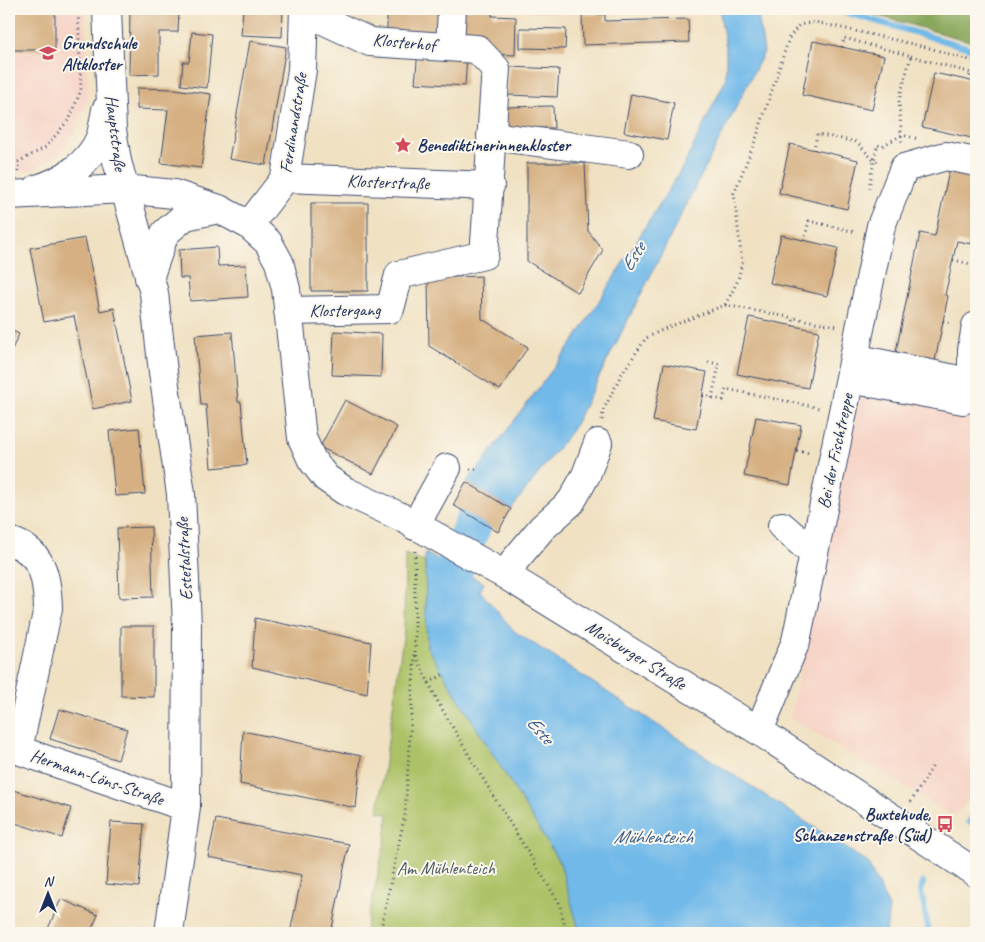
<svg xmlns="http://www.w3.org/2000/svg" width="985" height="942" font-family="Caveat,sans-serif">
<style>
.built{fill:#f6d2c5}
.green{fill:#adc267;stroke:#647862}
.forest{fill:#8aa85c;stroke:#526c5d}
.water{fill:#71b9e9;stroke:#4674a4}
.lines{fill:none;stroke-linecap:round;stroke-linejoin:round}
.stream{stroke:#71b9e9;stroke-width:6}
.river{stroke:#71b9e9;stroke-width:38}
.building{fill:#d6b082}
.minor-casing{stroke:#3b4a6d;stroke-width:30}
.path{stroke:#3b4a6d;stroke-width:3;stroke-dasharray:1 4;stroke-linecap:butt}
.minor{stroke:#fff;stroke-width:28}
.labels{text-anchor:middle;dominant-baseline:central;stroke-width:4;stroke-linejoin:round;paint-order:stroke}
.street-label{font-size:18px;fill:#1b2f5e;stroke:#fbf7ec}
.poi-label{font-size:18px;font-weight:bold;fill:#1b2f5e;stroke:#fbf7ec;text-anchor:start}
.park-label{font-size:18px;fill:#475b61;stroke:#fbf7ec}
.water-label{font-size:19px;font-style:italic;fill:#355888;stroke:#fbf7ec}
</style>
<rect width="100%" height="100%" fill="#fbf7ec"/>
<filter id="ink" filterUnits="userSpaceOnUse"><feTurbulence type="fractalNoise" baseFrequency=".02" numOctaves="2"/><feDisplacementMap in="SourceGraphic" scale="10" xChannelSelector="R" yChannelSelector="G"/><feConvolveMatrix kernelMatrix="1 2 1 2 8 2 1 2 1" color-interpolation-filters="sRGB"/></filter>
<filter id="wash" filterUnits="userSpaceOnUse"><feTurbulence type="fractalNoise" baseFrequency=".0096" numOctaves="4" result="noise"/><feDisplacementMap in="SourceGraphic" scale="20" xChannelSelector="R" yChannelSelector="G"/><feGaussianBlur stdDeviation="1.12" result="paint"/><feColorMatrix in="noise" values="0 0 0 0 0 0 0 0 0 0 0 0 0 0 0 0 0 1.4 0 .05"/><feComposite in="paint" operator="in"/></filter>
<g filter="url(#wash)">
<rect width="100%" height="100%" fill="#f0e1c2"/>
<path class="built" d="M9 9H85L88 97 76 130 59 154 30 171H9Z
M862 388 976 412V776L972 796 954 816 790 718Z"/>
<path class="green" d="M405 554 425 562 427 647 560 863 580 933H365L385 842 388 814 378 811 404 630Z"/>
<path class="forest" d="M854 9H976V43Z"/>
<path class="water" d="M719 9H757L764 52 572 430 511 509 466 482 478 469 576 338 684 165 726 79V47Z
M425 553 484 583 480 591 514 631 867 862 889 907 886 933H580L560 863 427 647Z"/>
<g class="lines">
<path class="stream" d="M834 9 976 50
M969 822 976 812
M923 882 921 891 929 933"/>
<path class="river" d="M465 613 449 581 475 519"/>
</g>
<g id="blocks">
<path class="building" d="M12 9H55V50H12Z
M130 9H179L178 32H159V74L129 75Z
M243 9H283L282 37 241 35Z
M387 9H445V34L387 33Z
M458 9H492V16L516 17 515 55 491 54 457 46Z
M531 9H566V12H531Z
M605 14V21L688 19 689 42 583 45 582 15Z
M520 28 566 29 565 49 520 48Z
M192 32 212 34 207 88 181 85 183 62H189Z
M250 41 286 47 266 165 229 159Z
M813 41 884 56 872 110 802 95Z
M418 51 467 54 465 86 415 83Z
M509 67 559 69 557 97 508 95Z
M934 73 976 82V139L922 127Z
M137 88 174 89 211 94 201 168 161 163 168 110 137 109Z
M631 94 674 103 667 140 624 132Z
M553 106 554 128H506V107Z
M790 144 858 160 847 209 779 193Z
M527 163H585L588 231 603 250 578 293 527 261Z
M949 171 976 176V217L971 244 957 241 945 295 948 296 935 361 896 352 920 233 935 236Z
M311 203H368V291H311Z
M781 235 838 248 827 296 770 283Z
M85 238 100 311 114 308 132 401 93 409 74 316 44 322 30 248Z
M217 247 218 266 246 265 248 297 190 301 188 278H180L179 250Z
M481 276 482 319 528 347 500 390 429 346 428 278Z
M749 317 819 331 808 388 737 374Z
M9 329 19 334 9 356Z
M334 331 382 334 381 377 332 375Z
M232 332 238 402H241L247 465 211 468 206 405H201L195 335Z
M664 364 707 372 696 429 653 421Z
M345 400 397 427 373 474 320 447Z
M756 417 801 425 790 485 744 476Z
M139 428 145 494 115 496 109 431Z
M466 482 511 509 498 532 453 505Z
M151 527 153 597 119 598 117 528Z
M255 618 371 642 367 694 252 667Z
M121 626H154V697L121 696Z
M59 709 127 729 118 760 50 739Z
M243 731 361 756 356 808 240 784Z
M10 789 71 808 62 838 9 821Z
M216 819 349 844 331 933H290L302 875 208 857Z
M111 822 144 824 139 887 106 884Z
M61 899 98 915 90 933H46Z"/>
</g>
</g>
<g filter="url(#ink)">
<use href="#blocks" fill-opacity="0" stroke="#3b4a6d" stroke-width="1"/>
<g class="lines">
<g class="minor-casing">
<path id="minor" d="M107 9 112 130 117 161 154 293 163 372 181 494 187 625 186 807 169 933
M450 46 452 9
M491 136 629 154
M285 178 490 186
M37 189C63 181 89 164 100 138 103 129 104 119 106 110
M9 195 124 189 174 194 219 209 249 225 268 242 279 262 286 289 302 438 312 460 326 478 345 491 401 517 507 576 759 731 976 873
M249 225 285 178 302 70 304 9
M149 278 165 233 185 216 219 209
M288 311 390 309 399 275 484 255C489 193 491 131 496 69L477 49 370 42 304 11
M854 358 954 379
M850 379 963 400 972 375V350L976 326
M415 526 447 468
M782 526 814 554
M9 541C43 551 47 577 48 608L18 750
M507 576 515 560 542 528 571 502 586 475 598 443
M759 731 796 641 881 226 904 168 946 156 976 162
M9 747 186 807"/>
</g>
<path class="path" d="M842 47 844 38 911 56 899 100 902 145
M911 56 971 73 968 80
M814 150 817 134 857 142 874 161 881 162
M9 163 18 162
M18 172V162L46 147 70 118 81 90 78 9
M869 188 877 145 882 146 902 135 919 139
M804 241 809 221 856 232
M953 260 976 265
M725 305 794 318
M943 321 952 323
M792 326 794 318 837 326
M708 362 719 364 712 398
M703 396 723 400 726 389 820 408
M602 420 603 411 621 375 646 338 666 328 725 305 731 294 738 280 742 263 734 193 756 139 789 38 799 25 815 22 926 47 976 62
M797 451 811 453
M470 469H477
M415 551V654L438 702 480 774 559 903 567 933
M429 683 444 674
M911 802 934 764
M380 933 405 814 415 654"/>
<use href="#minor" class="minor"/>
</g>
</g>
<defs>
<g id="school-bare" transform="scale(1.35)"><path d="M0-5L7-2L0 1L-7-2ZM-4 1L0 2.5L4 1V4Q0 6-4 4Z" fill="#d1495b" stroke="#fbf7ec" stroke-width="2.5" paint-order="stroke"/></g>
<g id="sight-bare" transform="scale(1.35)"><path d="M0-6L1.8-2.2L6-1.7L2.9 1.2L3.7 5.4L0 3.3L-3.7 5.4L-2.9 1.2L-6-1.7L-1.8-2.2Z" fill="#d1495b" stroke="#fbf7ec" stroke-width="2.5" paint-order="stroke"/></g>
<g id="bus-bare" transform="scale(1.35)"><path d="M-5-6H5V4H4V6H2V4H-2V6H-4V4H-5ZM-3.5-4V0h7V-4ZM-3.5 1.2v1.5H-2V1.2ZM2 1.2v1.5H3.5V1.2Z" fill="#d1495b" stroke="#fbf7ec" stroke-width="2.5" paint-order="stroke"/></g>
</defs>
<g fill-rule="evenodd">
<use href="#school-bare" x="48" y="53"/>
<use href="#sight-bare" x="403" y="145"/>
<use href="#bus-bare" x="945" y="824"/>
</g>
<g class="labels">
<g class="street-label">
<text transform="translate(404 42) rotate(5)">Klosterhof</text>
<text transform="translate(293 123) rotate(-81)">Ferdinandstraße</text>
<text transform="translate(116 133) rotate(83)">Hauptstraße</text>
<text transform="translate(388 182) rotate(2)">Klosterstraße</text>
<text transform="translate(345 310) rotate(-1)">Klostergang</text>
<text transform="translate(835 451) rotate(-78)">Bei der Fischtreppe</text>
<text transform="translate(184 559) rotate(-93)">Estetalstraße</text>
<text transform="translate(636 655) rotate(32)">Moisburger Straße</text>
<text transform="translate(97 777) rotate(19)">Hermann-Löns-Straße</text>
</g>
<g class="poi-label">
<text x="62" y="43">Grundschule<tspan x="62" dy="21">Altkloster</tspan></text>
<text x="417" y="145">Benediktinerinnenkloster</text>
<text x="931" y="814" text-anchor="end">Buxtehude,<tspan x="931" dy="21">Schanzenstraße (Süd)</tspan></text>
</g>
<g class="park-label">
<text x="446" y="868">Am Mühlenteich</text>
</g>
<g class="water-label">
<text transform="translate(633 257) rotate(-58)">Este</text>
<text transform="translate(540 730) rotate(49)">Este</text>
<text x="653" y="837">Mühlenteich</text>
</g>
</g>
<rect width="985" height="942" fill="none" stroke="#fbf7ec" stroke-width="30"/>
<g transform="translate(48 894)" stroke="#fbf7ec" stroke-width="4" paint-order="stroke">
<path d="M0-4L9 19L0 12L-9 19Z" fill="#1b2f5e"/>
<text y="-8" font-size="14" font-weight="bold" text-anchor="middle" fill="#1b2f5e">N</text>
</g>
</svg>
